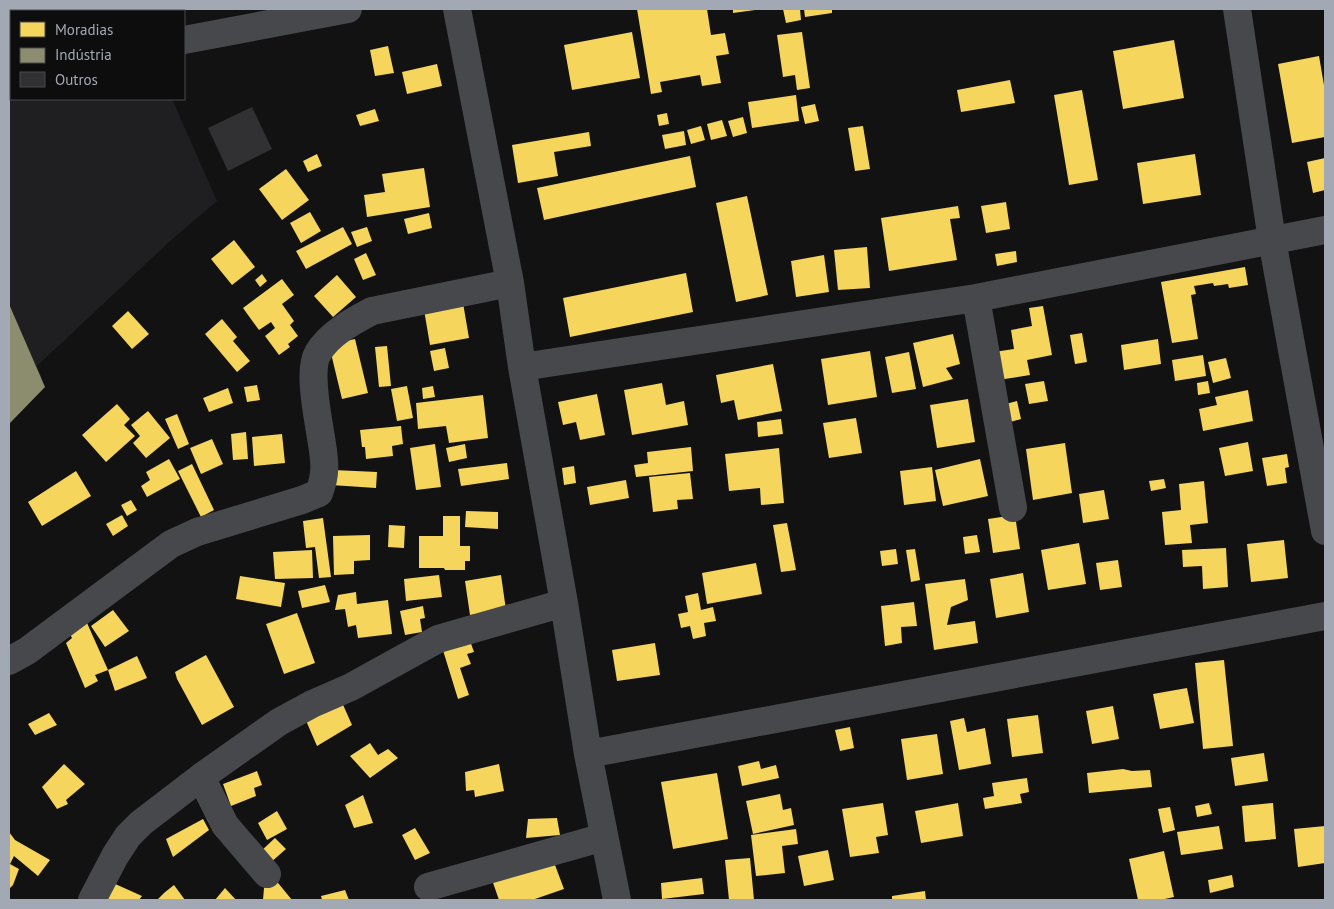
<svg xmlns="http://www.w3.org/2000/svg" width="1334" height="909" font-family="'PT Sans',sans-serif">
<style>
.built{fill:#1f1f21}
.homes{fill:#f6d55c}
.industry{fill:#8c8c6e}
.building{fill:#313133}
.lines{fill:none;stroke-linecap:round;stroke-linejoin:round}
.minor{stroke:#47484b;stroke-width:28}
</style>
<rect width="100%" height="100%" fill="#121213"/>
<path class="built" d="M9 90H11V99H172L217 201 169 242 37 366 45 387 9 424Z"/>
<path class="homes" d="M637 9H707L711 35 725 33 729 54 716 56 721 83 702 86 700 75 660 82 662 92 651 94Z
M733 9H755V10L733 13Z
M783 9H800L801 20 786 23Z
M804 9H832V13L805 17Z
M632 32 640 78 572 90 564 45Z
M802 32 810 88 797 90 795 75 783 77 777 35Z
M1174 40 1184 98 1123 109 1113 51Z
M388 46 394 73 375 76 370 50Z
M1319 56 1325 91V137L1292 143 1278 64Z
M437 64 442 86 407 94 402 72Z
M1010 80 1015 103 961 112 957 90Z
M1082 90 1098 180 1069 185 1054 95Z
M796 95 799 121 752 128 748 102Z
M815 104 819 121 805 124 801 107Z
M375 109 379 121 360 126 356 115Z
M667 113 669 124 659 126 657 115Z
M743 117 747 133 733 137 728 121Z
M722 120 727 136 711 140 707 124Z
M701 126 705 140 691 144 687 130Z
M863 126 870 169 855 171 848 128Z
M684 131 686 145 665 149 662 135Z
M589 132 591 146 554 152 558 176 518 183 512 145Z
M317 154 322 166 308 172 303 161Z
M1195 154 1201 195 1143 204 1137 163Z
M690 156 696 187 544 220 537 188Z
M1325 158V190L1313 193 1307 162Z
M424 168 430 207 367 217 364 195 385 192 382 174Z
M286 169 309 200 282 220 259 189Z
M747 196 768 295 736 302 716 203Z
M1006 202 1010 229 986 233 981 206Z
M958 206 960 218 950 219 957 260 889 271 881 218Z
M310 212 321 231 301 243 290 223Z
M429 213 432 228 408 234 404 219Z
M343 227 352 244 306 269 296 251Z
M367 227 372 241 357 247 351 232Z
M234 240 255 267 232 285 211 259Z
M867 247 870 288 838 290 834 250Z
M1016 251 1017 262 997 266 995 254Z
M366 253 376 275 363 280 354 259Z
M824 255 829 292 796 297 791 261Z
M1245 267 1248 285 1229 288 1228 284 1214 286 1213 283 1194 286 1196 294 1191 295 1198 339 1172 343 1161 282Z
M686 273 693 312 570 337 563 298Z
M262 274 267 281 260 287 255 280Z
M337 275 356 297 333 317 314 296Z
M282 279 294 295 282 304 294 321 290 325 298 336 288 344 290 347 279 355 265 336 275 328 271 322 259 330 243 308Z
M463 303 469 338 430 345 424 310Z
M1043 306 1052 355 1027 360 1030 375 998 380 994 352 1014 349 1011 330 1032 326 1029 308Z
M128 311 149 334 132 349 112 326Z
M222 319 237 337 233 341 250 361 237 372 205 334Z
M1082 333 1087 362 1075 364 1070 335Z
M953 334 960 364 946 368 953 379 923 387 913 343Z
M355 339 368 393 342 399 329 345Z
M1158 339 1161 364 1124 370 1121 345Z
M387 346 391 386 379 387 375 347Z
M445 348 449 368 434 371 430 351Z
M870 351 877 397 828 405 821 359Z
M909 352 916 389 892 393 885 357Z
M1203 355 1206 376 1175 381 1172 360Z
M1226 358 1231 378 1213 383 1208 362Z
M773 364 782 411 738 420 734 400 721 403 716 375Z
M1044 381 1048 401 1029 404 1025 384Z
M1208 381 1210 393 1198 395 1197 383Z
M662 383 666 405 684 401 688 425 632 435 624 390Z
M257 385 260 400 247 402 244 387Z
M407 386 413 418 397 421 391 389Z
M433 386 435 397 423 399 422 388Z
M228 388 233 403 209 412 203 398Z
M1248 390 1253 421 1203 431 1199 409 1217 405 1215 397Z
M597 394 605 435 580 440 576 422 563 425 558 402Z
M483 395 488 438 449 443 446 426 418 429 416 403Z
M968 399 975 442 937 448 930 405Z
M1017 401 1021 419 1007 423 1002 405Z
M117 404 130 419 124 425 135 436 106 462 82 435Z
M148 411 170 438 146 458 133 443 140 436 131 425Z
M177 414 189 444 178 449 165 419Z
M856 418 862 453 829 458 823 423Z
M781 419 783 434 758 437 757 422Z
M401 426 403 444 392 446 393 456 366 459 365 447H362L360 430Z
M246 432 248 459 233 460 231 434Z
M282 434 285 463 254 466 252 437Z
M212 439 223 464 201 474 190 448Z
M1248 442 1253 471 1225 476 1219 448Z
M1065 443 1072 493 1033 500 1026 449Z
M435 444 441 487 416 490 410 448Z
M465 444 467 458 449 462 446 448Z
M691 447 693 471 636 477 634 465 648 463 647 452Z
M779 448 784 503 761 505 760 488 729 491 725 454Z
M1287 454 1289 467 1285 468 1287 483 1267 486 1262 458Z
M169 459 180 479 147 497 141 486 150 480 146 472Z
M980 459 988 496 943 506 935 470Z
M507 463 509 479 461 486 458 469Z
M192 464 214 510 201 517 178 471Z
M574 466 576 483 564 485 562 468Z
M932 467 936 501 904 505 900 471Z
M333 470 377 472 376 488 331 485Z
M76 471 91 496 42 526 28 502Z
M690 473 693 499 677 500 678 509 653 512 649 477Z
M1164 479 1166 488 1151 491 1149 481Z
M626 480 629 498 590 505 587 487Z
M1204 481 1208 523 1190 525 1192 543 1165 545 1162 512 1181 510 1179 484Z
M1104 490 1109 519 1083 523 1079 494Z
M131 500 137 510 127 516 121 505Z
M466 511 498 512V529L465 527Z
M122 515 128 526 113 536 106 524Z
M1015 515 1020 549 993 553 988 519Z
M443 516H460V546H470V561H465V570H445L444 568H419V536H443Z
M323 518 331 577 319 578 315 547 306 548 303 521Z
M787 523 796 570 781 572 773 525Z
M389 525 405 526 404 548 388 547Z
M370 535V560L354 561V574L334 575 333 536Z
M977 535 980 552 965 554 963 537Z
M1284 540 1288 578 1251 582 1247 544Z
M1079 543 1086 584 1048 590 1041 550Z
M1226 548 1228 587 1203 589 1202 566 1183 567 1182 550Z
M896 549 898 564 882 566 880 551Z
M915 549 920 580 911 582 906 550Z
M312 550 313 578 275 579 273 552Z
M1118 560 1122 587 1100 590 1096 563Z
M756 563 762 594 707 604 702 573Z
M1023 573 1029 612 996 618 990 579Z
M439 575 442 597 406 601 404 579Z
M501 575 506 610 470 615 465 581Z
M240 576 285 583 281 607 236 599Z
M965 579 968 600 951 607 947 625 975 621 978 643 934 650 925 584Z
M325 585 330 602 302 608 298 591Z
M356 592 357 604 388 600 392 634 358 638 356 625 348 627 345 609 335 610 338 595Z
M698 593 701 610 713 607 716 621 704 623 706 636 693 639 690 626 681 628 678 614 688 612 685 596Z
M914 602 917 626 901 627 902 643 885 646 881 606Z
M423 606 425 618 420 619 422 632 405 635 400 611Z
M113 610 129 631 105 647 91 626Z
M297 613 315 663 284 674 266 624Z
M83 614 108 670 95 675 98 681 85 688 66 643 72 638 65 625Z
M469 638 474 652 467 654 471 664 460 668 469 695 458 699 442 647Z
M655 643 660 675 617 681 612 650Z
M206 655 234 707 202 725 177 679 175 672Z
M137 656 147 678 115 691 108 670Z
M1224 660 1233 746 1203 749 1195 663Z
M1187 688 1194 723 1160 729 1153 694Z
M340 698 352 725 317 746 304 716Z
M1113 706 1119 739 1092 744 1086 711Z
M49 713 57 725 35 735 28 724Z
M1038 715 1043 753 1012 757 1007 719Z
M964 718 967 732 985 728 991 764 959 770 950 721Z
M850 727 854 748 840 751 835 730Z
M937 734 943 774 907 780 901 739Z
M370 743 378 755 388 749 398 758 370 778 350 756Z
M1264 753 1268 781 1235 786 1231 758Z
M759 761 761 769 776 765 779 778 742 786 738 766Z
M64 764 85 784 66 800 68 804 57 809 42 787Z
M499 764 504 791 475 797 474 790 466 791 465 772Z
M1123 769 1132 771 1150 770 1152 787 1089 793 1087 773Z
M257 771 262 785 254 788 256 796 231 806 223 784Z
M717 773 728 839 673 849 661 782Z
M1027 778 1029 792 1020 794 1022 803 985 809 983 798 994 796 992 783Z
M780 794 783 810 791 808 794 825 753 834 746 801Z
M363 795 373 823 354 828 345 805Z
M883 803 888 835 876 837 879 853 850 857 842 809Z
M958 803 963 836 921 843 915 811Z
M1209 803 1212 814 1197 817 1195 806Z
M1273 803 1276 839 1245 842 1242 806Z
M1170 807 1175 830 1163 833 1158 809Z
M277 811 287 829 267 840 258 823Z
M557 818 560 835 526 838 528 819Z
M203 819 209 830 173 857 166 839Z
M1219 826 1223 849 1181 855 1177 832Z
M1325 826V863L1298 867 1294 829Z
M415 828 430 853 415 860 402 835Z
M796 829 798 844 782 846 785 873 756 876 751 835Z
M9 832 15 840 50 860 38 876 14 856 10 864 19 869 13 885 9 889Z
M275 838 286 849 270 863 260 852Z
M828 850 834 880 804 886 798 856Z
M1164 851 1174 897 1160 900H1138L1129 859Z
M552 857 564 889 532 900H499L490 874Z
M750 858 754 900H729L725 860Z
M1232 875 1234 887 1210 893 1208 880Z
M274 878 292 900H263L264 888Z
M702 878 704 894 662 899 661 883Z
M113 883 142 896 139 900H95Z
M174 885 185 900H157L164 893Z
M225 888 236 900H215Z
M345 890 349 900H322L321 896Z
M925 891 926 900H892V896Z"/>
<path class="industry" d="M9 304 45 387 9 424Z"/>
<path class="building" d="M9 9H100V11H11V49H9Z
M252 107 272 149 228 171 208 128Z"/>
<g class="lines">
<path class="minor" d="M457 9 510 283 522 367 564 603 588 754 617 900
M1237 9 1272 240 1325 531
M184 40 348 9
M9 73H11
M976 298 1013 508
M522 367 976 298 1325 230
M9 661 27 651 171 544 197 532 302 500 319 493C326 475 325 463 322 444 319 422 307 371 318 353 329 334 353 321 372 311L510 283
M588 754 1325 616
M201 777 225 825 267 874
M428 887 604 837
M92 900 115 856 128 836 141 823 201 777 279 722 312 704 351 687 438 639 564 603"/>
</g>
<rect width="1334" height="909" fill="none" stroke="#a3a9b4" stroke-width="20"/>
<rect x="10" y="10" width="175" height="90" fill="#0d0d0e" stroke="#494b50"/>
<rect x="20" y="22" width="25" height="15" fill="#f6d55c" stroke="#494b50"/>
<text x="55" y="35" font-size="15" fill="#a3a9b4">Moradias</text>
<rect x="20" y="48" width="25" height="15" fill="#8c8c6e" stroke="#494b50"/>
<text x="55" y="60" font-size="15" fill="#a3a9b4">Indústria</text>
<rect x="20" y="72" width="25" height="15" fill="#313133" stroke="#494b50"/>
<text x="55" y="85" font-size="15" fill="#a3a9b4">Outros</text>
</svg>
